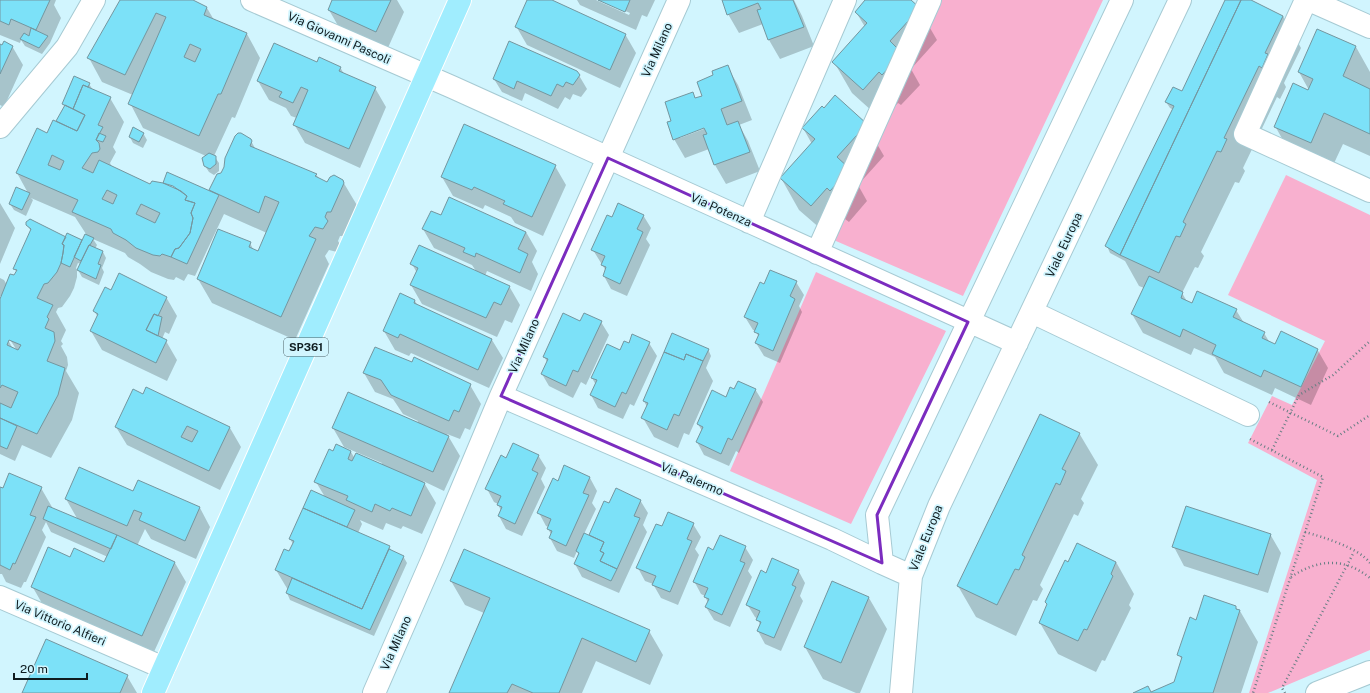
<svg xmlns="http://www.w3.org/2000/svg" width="1370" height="693" font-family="'Public Sans',sans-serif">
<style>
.green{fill:#f8b0cf}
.shadow{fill:#0003;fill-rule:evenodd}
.building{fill:#7ce1f8;stroke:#74969f;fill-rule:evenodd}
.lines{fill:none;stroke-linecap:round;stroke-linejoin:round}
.minor-casing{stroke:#a6cad3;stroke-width:24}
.major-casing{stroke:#fff;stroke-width:24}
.path{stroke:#677e84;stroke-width:2.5;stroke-dasharray:1 3;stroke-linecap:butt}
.minor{stroke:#fff;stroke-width:22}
.major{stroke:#a0edfe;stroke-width:22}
.marked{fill:none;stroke:#7b2cbf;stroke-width:3;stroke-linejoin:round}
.labels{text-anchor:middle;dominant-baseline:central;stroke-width:3.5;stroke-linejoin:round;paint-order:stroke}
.shield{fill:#d1f5fe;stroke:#495d63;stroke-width:1}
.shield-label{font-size:11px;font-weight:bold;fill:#0f1c20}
.street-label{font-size:12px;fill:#0f1c20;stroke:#d1f5fe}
</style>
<rect width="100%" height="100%" fill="#d1f5fe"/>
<path class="green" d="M935 0H1103L963 296 829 238Z
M1286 175 1370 215V650L1268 693H1249L1317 480 1248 443 1272 396 1292 405 1325 341 1228 295Z
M816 272 946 331 851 524 730 471Z"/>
<path class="shadow" d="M0 0H56L54 5 61 18 50 43 42 54 25 46 21 40 20 43 0 35Z
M121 0H191L207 8 214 20 247 34 260 58 235 118 232 117 214 156 219 163V171L214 175 209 172 205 166 206 156 143 128 130 103 133 95 102 82 89 58Z
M333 0H397L404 12 387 50 340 29 329 10Z
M528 0H549L625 34 636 53 620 88 527 45 516 26Z
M577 0H596L629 15 630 13 601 0H655L647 17 642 15 636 30 580 5Z
M723 0H794L802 16 814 46 780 59 769 40 763 24 739 33 728 14Z
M866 0H909L919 9 937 40 911 69 920 85 901 105 898 103 882 120 852 93 834 62 865 27 856 12Z
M1226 0H1248L1283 16 1301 48 1284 83 1286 87 1280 99 1277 97 1243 168 1245 171 1239 183 1235 182 1201 252 1204 256 1198 268 1195 267 1182 293 1188 303 1236 310 1244 323 1264 333 1270 343 1275 345 1317 349 1328 368 1311 405 1275 388 1272 395 1224 373 1215 357 1194 348 1191 355 1143 333 1132 314 1144 288 1139 286 1125 261 1110 253 1107 246 1174 110 1170 108 1166 102 1183 92Z
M1318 30 1356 47 1370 72V156L1343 144 1329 174 1293 158 1275 126 1310 92 1299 72Z
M0 45 12 46 23 65 4 107 0 105Z
M318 63 340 67 344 74 375 88 386 107 360 168 305 143 294 124 297 118 291 116 286 108 269 100 258 81Z
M727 66 738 85 752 120 739 125 748 141 760 171 726 184 715 165 709 149 685 158 674 139 673 121 692 93 696 99 703 96 715 76ZM709 125V127L680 138V136Z
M577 72 587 89 581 97 573 94 570 100 565 97 558 109 525 93 522 101 502 92 494 79Z
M75 77 89 84 93 90 110 98 124 122 113 147 116 152 110 163 112 167 151 185 212 193 210 190 222 174 251 141 256 150 316 174 319 179 327 183 342 180 358 207 345 236H340L338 241 341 246 337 252 329 250 325 256 329 264 295 340 212 303 198 279 250 243 254 251 259 252 267 233 224 214 195 276 188 274 184 281 176 277 174 280 168 279 151 272 140 264 128 257 125 253 93 239 97 245 95 249 103 252 106 258 102 268 104 272 99 285 82 277 78 270 81 264 78 263 76 268 77 270V277L74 288 70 296 62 307 58 308 56 312 66 330 61 341 63 344 61 346 67 357 68 365 66 371 79 393 72 420 51 458 22 445 15 461 0 454V301L2 297 0 296V278L4 280 7 285 17 273 14 268 31 231 27 225 66 238 67 235 82 242 86 234 75 217 31 198 33 200 26 216 14 210 10 204 28 193 17 173 48 134 59 123 58 121 65 107 63 104ZM7 335 16 349H13L6 336Z
M824 109 866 125 884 156 858 185 867 201 849 222 845 219 829 236 799 210 781 178 812 144 803 128Z
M143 133 147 140 143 148 133 143 130 137Z
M555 166 566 185 543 236 515 223 511 217 485 205 483 209 453 196 442 177Z
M0 203 15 228 0 264Z
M643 215 651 228 646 239 650 245 627 296 611 289 604 276 606 271 593 250 612 219Z
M441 217 526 232 537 251 532 262 538 274 531 291 487 271 485 276 509 286 520 305 512 323 505 320 497 337 422 304 411 285 417 273 412 264 476 271 472 265 434 248 423 229Z
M796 282 804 295 799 306 802 312 780 363 764 356 756 343 759 338 756 331 753 330 745 317 765 286Z
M111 291 166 297 177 316 169 334 165 332 162 339 166 341 177 360 167 381 102 350 91 331 98 317 94 311Z
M415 301 418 306 492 340 503 358 489 388 411 353 409 356 395 350 384 331Z
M601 322 609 335 586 385 581 382 573 398 549 386 542 374 547 362 544 356 581 323Z
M649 343 657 356 634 406 630 404 623 419 598 408 591 395 596 385 592 378 629 344Z
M708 349 711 356 706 368 713 381 689 435 684 433 678 448 654 437 643 418 647 407 644 401Z
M364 373 470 385 481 404 470 430 465 428 460 439 447 434 460 456 444 491 423 481 436 503 422 534 403 526 401 529 386 523 383 530 360 520 362 524 358 533 389 547 392 551 403 556 407 563 374 636 290 600 287 593 288 590 276 570 290 553 293 544 290 539 311 492 325 497 316 482 334 452H351L355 459 381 465 382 463 344 447 333 428 417 423 418 421 403 414 393 399 375 392Z
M146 388 230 428 241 447 220 490 127 445 116 427 143 395Z
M755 389 763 402 739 453 736 451 729 466 704 455 697 442 702 431 698 424 735 391Z
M1079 433 1098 465 1081 499 1084 503 1078 516 1074 514 1040 585 1043 589 1037 601 1033 600 1016 636 976 617 958 586Z
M538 455 546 468 541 479 545 487 522 536 506 529 499 516 501 511 498 504 494 502 487 489 507 459Z
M565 467 590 478 597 491 592 503 596 509 584 534 589 536 605 503 609 505 640 500 648 513 643 525 647 532 619 593 582 577 575 564 579 555 577 551 574 558 557 551 550 538 551 534 548 529 549 527 546 526 539 513 558 482Z
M41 488 52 507 51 508 78 520 66 499 133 492 200 508 210 527 196 559 151 539 145 529 137 546 175 563 186 582 153 654 43 605 32 586 70 558 105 563 108 557 51 532 46 522 42 530 46 537 26 582H24L21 588 6 582 2 574H0V490Z
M693 524 701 537 695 549 699 555 678 605 661 598 653 584 645 581 638 568 662 528Z
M1270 534 1281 553 1268 593 1184 566 1174 547Z
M745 547 753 560 748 571 752 577 730 627 714 620 706 607 708 603 705 596 701 594 694 581 714 551Z
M1116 562 1134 594 1129 605 1131 608 1105 661 1102 660 1096 672 1058 654 1040 623 1048 606 1046 602 1068 563Z
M798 570 805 583 800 596 803 601 781 651 765 644 758 631 760 625 758 619 755 617 747 604 766 574Z
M451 581 649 631 663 655 650 685 596 661 582 693H450L484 613 465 605Z
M869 598 887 629 860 693H856L823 679 805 647Z
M1235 607 1238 610 1240 611 1258 642 1241 693H1135H1151L1175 683 1182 661 1179 654 1196 621Z
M127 676 137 693H24Z"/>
<path class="building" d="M0 0H50L36 30 11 19 9 25 0 21Z
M120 0H193L207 7 204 15 247 33 221 94H218L199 136 128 104 166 17 156 13 125 75 87 58ZM190 44 201 49 195 62 184 57Z
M332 0H391L376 32 328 10Z
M527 0H552L626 34 610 70 515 27Z
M598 0H630L625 12Z
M722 0H793L804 27 768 40 757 10 761 9 758 3 727 15Z
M865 0H911L920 8 890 41 902 53 882 75 879 72 863 90 832 62 867 23 855 12Z
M1225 0H1241L1120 255 1105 246 1174 106 1165 102 1173 87 1182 91Z
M1241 0H1251L1283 16 1265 53 1268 54 1262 68 1259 66 1224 138 1227 139 1221 152 1217 151 1183 222 1186 224 1180 237 1176 236 1159 273 1120 255Z
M31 28 48 36 39 48 20 39 24 33 29 36Z
M1317 29 1356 46 1343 76 1370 89V134L1324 113 1311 143 1274 127 1293 83 1308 90 1313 79 1298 72Z
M4 41 13 46 0 74V44L2 45Z
M509 41 577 71 580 75 573 85 566 82 563 87 557 84 551 96 517 81 514 89 493 79Z
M274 43 317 62 319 57 341 67 339 71 376 87 349 149 293 125 308 90 301 87 293 103 279 97 282 92 257 81Z
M728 65 742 101 721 109 727 125 738 121 750 152 714 165 703 135 707 134 704 128 673 140 667 122 671 121 665 102 693 92 695 98 702 96 697 82 713 75 712 71Z
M74 76 90 83 88 87 83 85 73 109 62 104Z
M83 85 111 97 98 125 103 127 96 140 99 143 100 149 98 152 92 153 82 168 93 173 99 160 150 184 152 181 163 183 173 186 187 196 185 200 195 203 191 213 193 218 190 233 179 248 175 249 171 257 162 254 160 256 153 255 136 248 126 240 113 233 111 229 72 212 78 200 16 173 37 128 47 133 53 120 77 131 85 115 73 109ZM52 155 64 161 60 170 48 165ZM107 190 117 195 113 204 102 199ZM141 204 160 213 155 223 136 214Z
M835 95 867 124 837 157 850 169 830 191 827 188 811 206 780 178 815 139 802 128 822 106 824 108Z
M65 105 85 115 77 131 56 121Z
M464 124 556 165 532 217 503 204 505 201 474 187 472 190 441 177Z
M133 127 144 133 139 142 129 137Z
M99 133 106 136 103 142 96 140Z
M238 133H241L251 139 252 141 250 146 317 174 315 176 327 182 330 177 334 175 343 180 344 183 331 212H327L325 217 328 221 323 229 315 227 309 236 316 239 281 317 197 279 218 229 251 242 249 247 258 251 279 202 265 196 259 213 209 190 217 174 221 173 224 167 225 158 235 136Z
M209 153 216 156V164L210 169 204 166 202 158Z
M167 172 219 195 187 264 171 257 175 249 179 248 190 233 193 218 191 213 195 203 185 200 187 196 181 191 163 183Z
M16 187 30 193 22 210 9 204Z
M449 197 526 232 518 249 528 254 520 273 476 253 475 257 463 252 465 248 422 229 431 211 441 215Z
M618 203 644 215 637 229 643 232 620 284 603 276 606 267 601 265 605 256 591 250 607 215 612 217Z
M30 219 66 237 62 244 64 245 63 253 61 263 57 272 48 283 44 284 37 298 53 305 47 317 49 319 45 328 54 332 55 341 47 361 65 368 58 395 37 434 0 418V403L11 408 18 392 2 385 0 388V299L10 274 14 275 17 270 13 269 31 229 26 225V222ZM9 340 21 345 18 350 7 345Z
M67 233 82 240 70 267 61 263 63 253 64 245 62 244Z
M85 234 94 238 90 245H89L81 261 74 257Z
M89 245 103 251 98 264 101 265 96 279 77 270Z
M419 245 510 286 501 305 494 302 486 318 410 285 418 268 410 264Z
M770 270 797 281 790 296 795 299 773 351 755 343 759 334 754 332 758 323 744 317 760 282 764 284Z
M119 273 167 297 158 316 154 314 146 330 167 340 156 363 90 331 98 314 93 311 105 287 111 290Z
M1149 276 1183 292 1181 298 1192 303 1197 291 1237 309 1233 317 1265 332 1262 338 1275 344 1281 331 1318 349 1301 387 1264 370 1261 377 1212 354 1216 345 1183 329 1180 337 1131 314Z
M400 293 415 300 414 303 492 339 478 370 400 334 398 338 383 331Z
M563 313 580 321 584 313 602 321 578 372 573 370 566 386 541 374 548 359 543 357Z
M154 314 162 317 158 336 146 330Z
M672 333 709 349 703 361 686 354 684 360 664 352Z
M632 334 650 342 626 394 622 392 615 407 590 395 597 380 591 378 607 344 620 350 624 341 629 343Z
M375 347 412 362 414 357 471 384 459 412 454 410 449 421 391 395 381 380 363 373Z
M664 352 684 360 686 354 703 361 679 416 674 414 667 430 641 418 648 403 643 401Z
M738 381 756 389 732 440 728 438 721 454 696 442 703 427 697 424 712 390 726 397 730 387 734 389Z
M146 387 230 427 209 471 115 427 133 389 143 394ZM187 426 198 431 192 442 181 437Z
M348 392 449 436 433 472 332 428Z
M1040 414 1080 433 1062 469 1066 471 1060 485 1056 483 1022 555 1025 557 1019 570 1015 569 997 605 957 586Z
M0 418 17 426 7 449 0 446Z
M513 443 539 455 532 470 538 473 515 524 498 516 502 507 497 505 501 496 485 489 501 455 506 458Z
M336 444 351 451 348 459 352 461 356 453 425 483 411 516 392 508 390 511 375 504 372 512 346 500 348 496 314 482 329 449 333 451Z
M564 465 590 477 583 493 589 495 566 546 549 538 552 531 547 529 551 519 537 513 553 478 558 481Z
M79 467 133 491 138 480 200 507 185 541 139 520 142 513 134 510 127 526 65 499Z
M9 473 42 487 30 515 36 517 15 564 13 563 10 570 0 565V487L3 488Z
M616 488 641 500 634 516 640 518 617 569 600 561 604 553 600 551 604 542 589 535 604 501 609 503Z
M311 490 355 510 347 527 303 508Z
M48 506 117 535 111 549 43 519Z
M1186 506 1271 534 1258 575 1172 547Z
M303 508 390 546 362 609 275 570 284 549 289 551 294 541 289 539Z
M668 512 694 523 687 539 692 541 670 592 652 585 656 576 636 568 656 524 662 526Z
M584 533 604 542 600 551 604 553 600 561 617 569 611 581 574 564 579 553 576 551Z
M117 535 175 562 142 636 31 587 48 547 70 557 74 548 104 562Z
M720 535 746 546 740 561 745 563 722 615 705 607 709 599 704 597 708 588 693 582 708 547 713 550Z
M1077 543 1116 562 1111 574 1113 576 1087 630 1084 629 1078 641 1039 623 1047 604 1045 602 1065 560 1068 562Z
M389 549 404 556 370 630 286 593 292 578 362 609Z
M464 549 650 630 636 662 582 638 559 693H533L512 684 507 693H449L490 598 450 581Z
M772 558 799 570 792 585 796 587 774 638 757 631 761 622 756 620 760 611 746 605 761 570 766 573Z
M832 581 869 597 841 663 804 647Z
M1204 595 1236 606V609L1240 610 1213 693H1133L1148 686 1151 692 1174 682 1182 657 1177 655 1190 617 1196 620Z
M46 639 128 675 120 693H22Z"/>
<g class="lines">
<g class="minor-casing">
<path id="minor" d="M252 0 452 87 1017 343
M1306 0 1245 134 1370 191
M1309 0 1370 27
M0 127 67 47 94 0
M749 222 845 0
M817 253 930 0
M1032 312 1248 415
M501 396 832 539 882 563
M911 576 882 563 877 515 1122 0
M0 597 164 668
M374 693 433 558 501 396 679 0
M901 693 911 576 939 506 1180 0
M1317 693 1370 672"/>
</g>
<g class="major-casing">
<path id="major" d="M153 693 460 0"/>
</g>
<path class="path" d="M1269 402 1338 436 1370 415
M1250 439 1323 477 1253 693
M1272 450 1299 395 1333 375 1370 341
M1305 532C1323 537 1359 548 1370 563
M1291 577C1318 559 1344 557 1370 578
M1285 693 1282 688 1354 552"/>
<use href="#minor" class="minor"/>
<use href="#major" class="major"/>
</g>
<path class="marked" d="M608 158 968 322 877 515 882 563 501 396Z"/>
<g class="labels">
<rect class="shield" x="284" y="338" width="44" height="18" rx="3"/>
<g class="shield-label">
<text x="306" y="347">SP361</text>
</g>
<g class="street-label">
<text transform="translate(339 38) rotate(24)">Via Giovanni Pascoli</text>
<text transform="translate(657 50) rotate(-66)">Via Milano</text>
<text transform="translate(721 210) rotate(24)">Via Potenza</text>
<text transform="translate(1064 245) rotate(-65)">Viale Europa</text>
<text transform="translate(524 346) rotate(-66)">Via Milano</text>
<text transform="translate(692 479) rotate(23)">Via Palermo</text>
<text transform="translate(926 538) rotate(-68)">Viale Europa</text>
<text transform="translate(60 623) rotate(23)">Via Vittorio Alfieri</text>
<text transform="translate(396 643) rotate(-66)">Via Milano</text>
</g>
</g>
<path d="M14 673v6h73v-6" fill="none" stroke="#0f1c20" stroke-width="2"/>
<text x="20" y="673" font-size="12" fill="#0f1c20" stroke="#d1f5fe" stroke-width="3" paint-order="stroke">20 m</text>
</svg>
